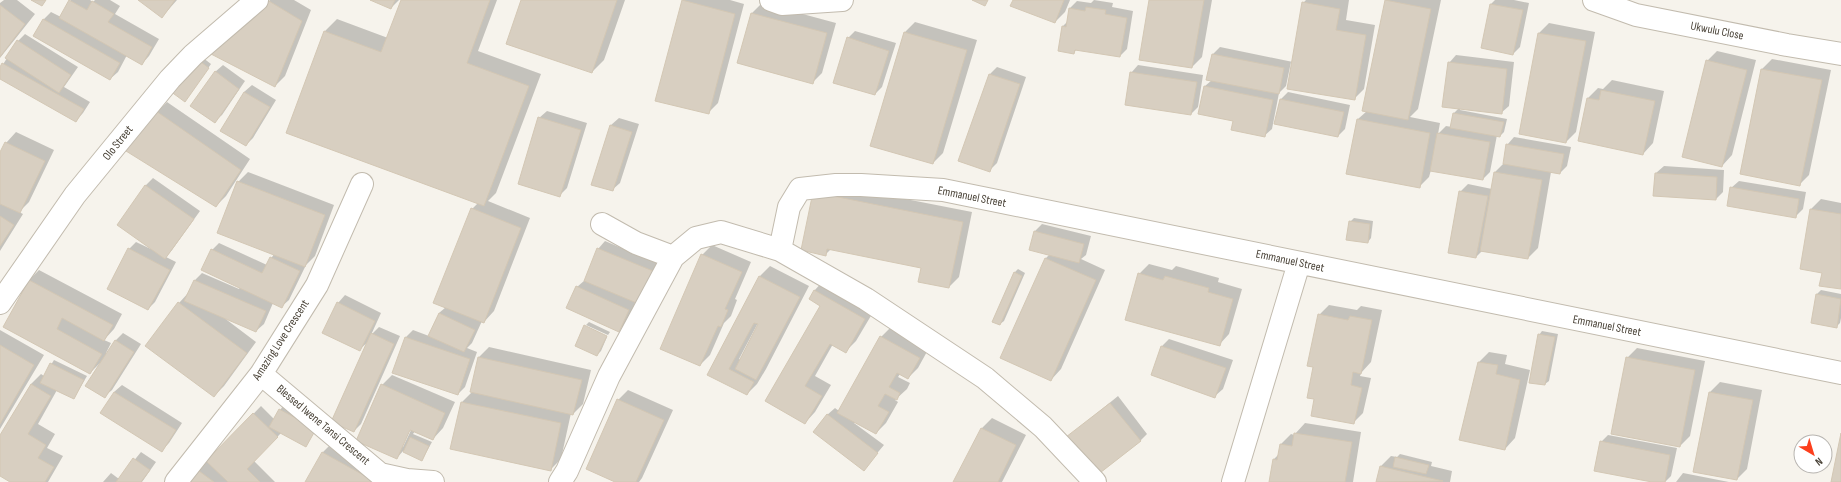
<svg xmlns="http://www.w3.org/2000/svg" width="1841" height="482" font-family="'Sofia Sans Condensed',sans-serif">
<style>
.shadow{fill:#0003;fill-rule:evenodd}
.building{fill:#d8cfc1;stroke:#d3c7b4}
.lines{fill:none;stroke-linecap:round;stroke-linejoin:round}
.minor-casing{stroke:#c2bbae;stroke-width:24}
.minor{stroke:#fff;stroke-width:22}
.labels{text-anchor:middle;dominant-baseline:central;stroke-width:4;stroke-linejoin:round;paint-order:stroke}
.street-label{font-size:12px;fill:#4b4439;stroke:#fff}
</style>
<rect width="100%" height="100%" fill="#f6f3ec"/>
<path class="shadow" d="M4 0H17L35 14 0 58V3Z
M71 0H90L93 2 95 0H110L120 6 115 14 159 39 149 56 142 64 127 55 118 72 110 79 34 36 44 19 51 12 61 17Z
M139 0H177L162 17Z
M270 0H294L311 10 285 76 275 86 223 44Z
M372 0H399L391 8Z
M402 0H497L478 51 541 74 496 193 488 201 530 218 494 311 484 322 482 321 472 343 467 348 477 352 465 387 458 394 405 338 413 330 429 336 439 313 446 307 472 209 478 203 325 31 337 19 388 38Z
M522 0H625L604 60 592 72Z
M683 0H730L744 4 718 103 708 113Z
M1014 0H1070L1065 12 1055 22Z
M1094 0 1113 3 1112 7 1133 11 1127 49 1120 56 1077 49 1073 53 1063 26 1067 22 1070 8 1077 1 1091 3Z
M1150 0H1212L1202 57 1192 67Z
M1306 0H1349L1346 20 1375 25 1364 89 1354 99 1291 62 1286 86 1279 93 1272 129 1264 136 1234 120 1205 86 1212 80 1207 79 1213 54 1220 47 1293 62 1303 3Z
M1386 0H1441L1418 109 1410 117 1440 123 1438 134 1446 126 1452 127 1454 113 1459 108 1449 63 1456 55 1514 62 1509 106 1501 113 1460 108V110L1507 119 1504 132 1500 136 1497 135 1490 172 1483 179 1431 170 1429 177 1419 187 1358 119 1367 111 1363 110Z
M1495 0H1514L1529 3 1520 47 1513 54 1491 4Z
M762 3 836 23 822 73 812 83 738 63 752 13Z
M915 22 977 40 943 153 933 163 871 145 905 32Z
M1549 23 1595 32 1576 132 1566 142 1520 133 1539 33Z
M855 31 896 43 882 87 875 94 848 38Z
M25 34 78 67 64 87 90 102 83 113 76 121 0 78V69L18 41Z
M1717 51 1756 60 1732 155 1722 166 1707 61Z
M198 54 211 64 188 97Z
M1772 59 1831 70 1809 175 1799 185 1741 173 1762 69Z
M223 65 245 81 222 115 214 122 215 72Z
M1138 65 1203 75 1198 107 1191 114 1131 73Z
M997 67 1026 77 997 163 989 171V75Z
M1612 80 1664 91 1653 143 1643 154 1588 98 1598 88 1603 89Z
M252 85 276 100 253 138 246 145 244 92Z
M1288 92 1350 105 1345 129 1338 136 1275 123 1281 99Z
M167 102 250 159 226 196 216 206 157 112Z
M547 111 587 123 567 188 560 195 539 118Z
M619 118 639 124 620 183 612 190 592 184 611 125Z
M16 132 54 150 29 202 19 212 23 214 0 251V154L6 143Z
M1514 137 1571 147 1567 166 1560 173 1551 172 1538 248 1528 258 1482 251 1476 257 1460 192 1468 184 1492 189 1495 172 1504 163 1507 145Z
M1664 166 1724 170 1723 192 1716 199 1656 173Z
M248 172 334 205 315 256 306 265 289 300 281 307 273 303 264 324 256 331 223 317 256 342 224 386 214 396 179 303 189 292 195 280 202 273 239 289 240 287 212 250 219 243 267 265 274 254 238 182Z
M153 178 200 211 172 250 166 257 176 262 155 302 148 309 129 249 136 242 153 250 118 225 146 185Z
M1739 181 1806 192 1803 209 1795 217 1731 188Z
M824 183 972 212 959 277 949 287 922 267 831 249 826 254Z
M1821 199 1841 203V288L1823 272 1811 209Z
M1354 218 1373 221 1371 238 1368 242 1350 222Z
M1042 224 1091 236 1086 255 1081 259 1105 270 1061 369 1051 380 1001 358 1046 258 1050 254 1035 231Z
M605 241 659 264 636 301 626 323 619 330 577 287 585 280 598 249Z
M712 245 751 262 735 299 737 300 731 316 724 323 710 355 700 365 702 255Z
M1149 264 1172 270 1176 266 1219 278 1218 282 1242 289 1229 334 1219 345 1139 274Z
M770 266 809 286 766 369 757 384 747 394 709 374 760 276ZM758 323 760 324 741 360 739 359Z
M1018 269 1025 273 1004 321 1000 324 1014 273Z
M39 270 122 314 114 329 104 340 111 343 106 353 107 354 116 340 123 333 141 344 112 390 104 397 100 363 90 373 4 327 29 280Z
M824 280 875 309 856 341 846 351 833 344 815 376 831 385 815 412 805 423 766 400 821 306 814 291Z
M1821 290 1841 294V318L1840 323 1836 327 1812 322 1817 294Z
M345 295 381 313 371 335 379 327 400 336 361 424 354 431 369 341 359 350 338 303Z
M1329 305 1357 310 1361 306 1382 310 1371 362 1361 373 1360 376 1371 378 1363 413 1353 423 1315 399 1314 367 1319 315Z
M589 322 610 332 608 335 586 325Z
M585 327 607 337 601 351 597 355Z
M891 327 929 348 918 368 908 378 900 374 898 377 910 383 907 389 895 400 898 402 886 423 876 433 855 421 854 423 884 445 863 470 827 415 835 408 839 411 881 337Z
M0 330 44 355 0 429Z
M1542 331 1558 334 1549 381 1545 384 1539 335Z
M1169 339 1233 360 1223 389 1215 396 1162 346Z
M489 347 591 370 583 404 573 414 571 413 561 459 550 470 462 402 473 391 479 357Z
M1637 348 1705 361 1690 436 1680 446 1627 358Z
M1489 352 1507 355 1505 364 1530 370 1515 438 1505 449 1479 362Z
M54 360 87 376 74 398 57 390 38 424 55 434 47 448 63 456 48 482H12L0 475V437L31 384 41 374 44 376Z
M392 375 455 402 443 428 433 439 415 431 413 434 432 442 422 460 403 451 397 458 382 385ZM411 425 413 426 403 447H401Z
M1720 382 1762 390 1747 469 1737 479 1694 471 1710 392Z
M122 385 182 423 169 443 162 450 114 392Z
M628 390 673 410 642 478 639 482H618V400Z
M1118 396 1147 434 1140 441 1068 437Z
M261 406 274 419 283 406 319 425 306 445 282 432 254 461 275 482H186L206 459 208 461Z
M992 418 1026 435 1002 482H954L982 428Z
M1305 423 1361 432 1353 482H1270L1274 459 1280 453 1281 444 1291 434 1294 435Z
M1608 435 1677 448 1671 476 1665 482H1657L1601 442Z
M333 442 397 482H306L323 452Z
M141 452 156 462 142 482H103L111 473 119 479Z
M1400 454 1432 462 1431 466 1452 471 1450 482H1377L1381 466 1391 456 1397 457Z
M1683 473 1729 482H1676Z"/>
<path class="building" d="M31 0H46L42 6Z
M69 0 87 10 92 1 114 14 108 22 152 47 142 65 59 18Z
M138 0H175L162 18Z
M370 0H395L391 9Z
M401 0H490L467 63 529 86 484 206 286 133 324 31 381 52Z
M521 0H617L592 73 506 44Z
M682 0 735 14 709 114 655 101Z
M972 0H988L985 6Z
M1013 0H1064L1055 23 1010 6Z
M1149 0H1204L1192 68 1139 60Z
M1385 0 1431 9 1408 120 1362 111Z
M269 1 302 21 275 87 211 54Z
M1302 2 1340 9 1336 30 1366 35 1355 100 1287 89Z
M1490 4 1523 10 1513 55 1481 48Z
M0 5 25 24 0 57Z
M1086 7 1106 10 1105 14 1127 18 1120 57 1075 50 1074 54 1058 51 1062 26 1066 27 1069 8 1085 11Z
M751 13 827 33 813 84 737 63Z
M43 19 120 63 110 80 33 36Z
M904 32 967 50 933 164 870 146Z
M1538 33 1586 41 1566 143 1519 134Z
M847 37 889 51 875 95 833 83Z
M17 40 71 75 59 93 5 58Z
M1212 54 1284 68 1279 94 1206 80Z
M194 57 209 68 185 102 170 91Z
M1706 60 1747 70 1722 167 1682 157Z
M1448 62 1507 69 1502 114 1442 107Z
M2 63 84 109 76 122 0 79V67Z
M1761 69 1822 80 1800 186 1740 174Z
M215 71 239 89 215 123 190 106Z
M1130 72 1197 82 1191 115 1125 105Z
M989 74 1020 84 990 172 958 161Z
M1204 86 1273 100 1265 137 1231 130 1233 121 1198 114Z
M1601 90 1655 101 1643 155 1578 141 1587 98 1599 100Z
M244 92 270 107 246 146 220 131Z
M1280 99 1344 112 1338 137 1274 124Z
M156 111 241 170 216 207 126 151Z
M1453 113 1504 122 1500 137 1450 128Z
M538 117 581 130 560 197 518 184Z
M1357 119 1430 133 1420 188 1346 174Z
M610 125 632 132 613 191 591 185Z
M1437 133 1490 142 1483 180 1430 171Z
M5 142 45 161 20 213 0 204V152Z
M1506 144 1564 154 1560 174 1503 164Z
M1494 172 1542 180 1528 259 1480 251Z
M1655 173 1717 177 1716 200 1653 196Z
M237 181 325 215 305 267 217 233Z
M145 185 194 219 165 259 117 225Z
M1730 187 1799 199 1796 218 1727 206Z
M1459 191 1488 196 1476 258 1448 253Z
M813 192 963 222 949 288 918 282 921 268 827 249 826 256 801 250Z
M471 208 521 228 484 323 433 303Z
M1810 209 1841 214V289L1819 286 1822 273 1800 269Z
M0 216 14 225 0 246Z
M1349 221 1370 224 1368 243 1346 240Z
M1034 231 1084 244 1079 263 1029 250Z
M128 248 170 270 148 310 107 289Z
M597 248 653 271 639 304 584 281Z
M211 249 262 273 270 257 300 271 282 308 201 270Z
M701 254 742 272 725 309 728 310 721 327 718 326 700 366 660 349Z
M1045 258 1096 280 1051 381 1000 358Z
M1014 272 1022 276 1000 325 992 322Z
M1138 273 1163 280 1165 276 1209 288 1208 292 1233 299 1220 346 1125 320Z
M759 276 800 297 756 380 735 369 758 324 754 323 729 369 754 382 747 395 707 375Z
M29 280 113 325 104 341 62 318 57 329 102 354 90 374 3 327Z
M194 280 266 311 256 332 184 301Z
M576 286 629 310 619 332 566 308Z
M814 290 865 319 846 353 830 344 805 386 822 396 805 424 765 401 820 306 809 299Z
M1816 294 1841 299 1837 328 1811 323Z
M178 302 247 353 214 397 145 346Z
M337 302 375 321 360 351 322 333Z
M439 313 475 330 464 352 428 336Z
M1318 314 1348 320 1350 316 1372 320 1361 374 1353 372 1351 385 1362 388 1354 424 1311 416 1314 399 1307 398 1313 367 1307 366Z
M584 325 607 336 597 356 575 346Z
M371 333 394 344 354 432 331 422Z
M1538 334 1555 337 1545 385 1529 383Z
M880 336 920 358 908 379 897 373 889 387 900 393 897 400 885 394 878 406 889 412 876 434 837 413Z
M405 337 470 359 458 395 392 373Z
M115 340 134 352 105 398 85 386Z
M0 345 34 365 0 424Z
M1161 346 1226 368 1215 398 1151 375Z
M478 357 582 380 573 415 470 392Z
M1626 357 1695 370 1680 447 1611 434Z
M1478 362 1498 365 1496 374 1520 380 1505 450 1459 440Z
M50 363 84 380 74 399 40 383Z
M31 384 51 396 28 434 46 445 38 458 54 467 45 482H10L0 476V435Z
M381 384 445 413 433 440 410 430 397 459 356 441Z
M114 392 176 430 162 452 100 413Z
M1709 392 1753 400 1737 480 1693 472Z
M617 399 664 420 636 482H615L586 469Z
M461 402 561 423 551 471 450 449Z
M1110 403 1141 441 1096 476 1066 437Z
M279 409 316 429 306 447 269 427Z
M253 413 278 437 247 469 260 482H228L206 461Z
M827 414 878 453 864 471 813 432Z
M981 428 1016 445 998 482H953Z
M1294 433 1352 442 1345 482H1269L1273 459 1277 460 1280 444 1292 446Z
M1841 433V482H1831Z
M410 437 429 446 422 461 403 452Z
M1600 441 1670 455 1665 482H1652L1594 471Z
M322 452 376 482H305Z
M1395 457 1429 465 1426 474 1393 467Z
M133 458 150 470 141 482H116Z
M1380 466 1443 481 1376 482Z
M195 468 214 482H185Z"/>
<g class="lines">
<g class="minor-casing">
<path id="minor" d="M771 0 782 4 842 0
M1594 0 1636 15 1787 45 1841 54
M602 224 636 243 673 257
M780 250 789 207 800 189 836 185H861L943 190 1841 373
M0 303 75 195 170 79 193 55 257 0
M261 374 380 474 407 480 433 482
M176 482 261 374 317 285 362 184
M560 482 567 471 609 376 673 257 696 238 721 232 780 250 866 299 985 378 1043 427 1095 482
M1233 482 1299 263"/>
</g>
<use href="#minor" class="minor"/>
</g>
<g class="labels">
<g class="street-label">
<text transform="translate(1717 31) rotate(11)">Ukwulu Close</text>
<text transform="translate(118 143) rotate(-51)">Olo Street</text>
<text transform="translate(972 197) rotate(11)">Emmanuel Street</text>
<text transform="translate(1290 261) rotate(12)">Emmanuel Street</text>
<text transform="translate(1607 326) rotate(11)">Emmanuel Street</text>
<text transform="translate(281 340) rotate(-57)">Amazing Love Crescent</text>
<text transform="translate(323 425) rotate(40)">Blessed Iwene Tansi Crescent</text>
</g>
</g>
<g transform="translate(1813 454) rotate(142)"><circle r="19" fill="#ffffff" stroke="#b7b4b0"/>
<path d="M0-3L7 15L0 10L-7 15Z" fill="#fc3f1d"/>
<text y="-6" font-size="11" font-weight="bold" text-anchor="middle" fill="#4b4439">N</text>
</g>
</svg>
